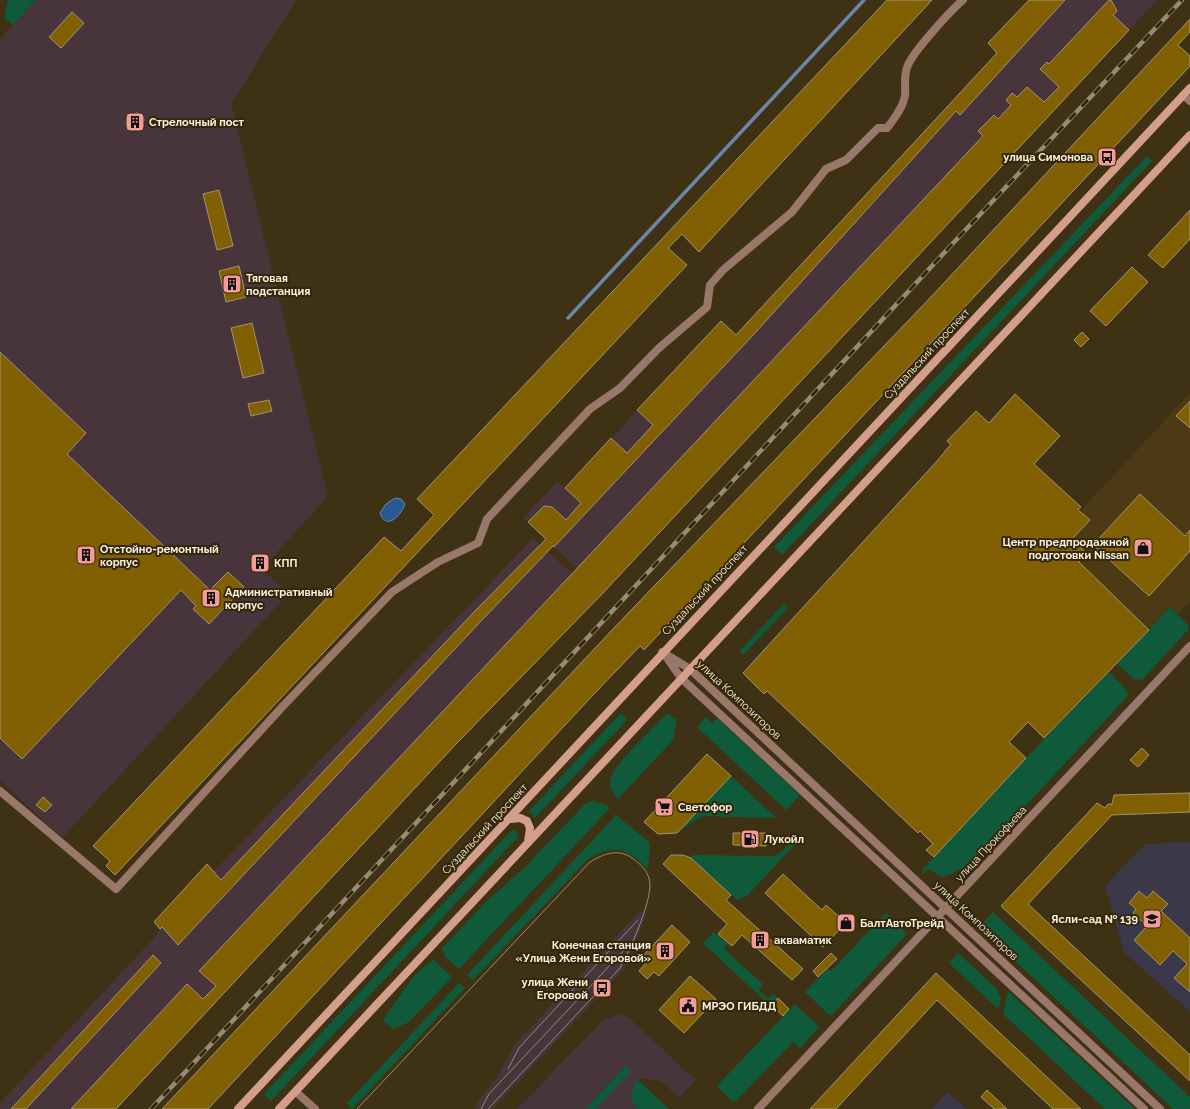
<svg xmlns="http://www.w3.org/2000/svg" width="1190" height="1109" font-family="Raleway,sans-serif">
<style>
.built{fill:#4b3a14}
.industrial{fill:#48343b}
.education{fill:#3b3849}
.green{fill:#0f5a3b}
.water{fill:#2a5990;stroke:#6987a8}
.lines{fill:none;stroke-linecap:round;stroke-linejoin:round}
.stream{stroke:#6987a8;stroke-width:3.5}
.building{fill:#816004;stroke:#a39373}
.minor{stroke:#99786b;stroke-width:8}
.tertiary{stroke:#99786b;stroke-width:8}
.secondary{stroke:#d39e8a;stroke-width:8}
.tram{stroke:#968b73;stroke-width:1}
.rail-casing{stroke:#968b73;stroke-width:4.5}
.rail{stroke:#342709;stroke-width:3;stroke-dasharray:9;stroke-linecap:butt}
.labels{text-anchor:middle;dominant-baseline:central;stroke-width:4;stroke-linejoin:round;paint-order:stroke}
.poi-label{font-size:11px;font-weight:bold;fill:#fbf2e1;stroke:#342709;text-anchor:start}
.street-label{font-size:11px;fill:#fbf2e1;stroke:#342709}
</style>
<rect width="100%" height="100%" fill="#3f3114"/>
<path class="built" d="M1190 393V601L1177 614 1170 607 1149 629 1063 547 1062 531Z"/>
<path class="industrial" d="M36 0H296L231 104 328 496 262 569 289 593 62 838 0 780V39Z
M1029 0H1158L1056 106 603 593 523 518 557 482 565 488 721 321 736 335 997 53 988 43Z
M533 538 597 597 456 744 117 1109H0V1103L152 940 160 929 154 922 207 864 214 871Z
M641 910 647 914 623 970 493 1109H475L479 1099 495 1081 514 1045Z
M620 1014 630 1019 696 1080 679 1098 662 1082 645 1078 638 1080 632 1088 630 1097 633 1105 638 1109H596L631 1072 625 1066 585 1109H517L603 1020Z"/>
<path class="education" d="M1190 842V1012L1124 952 1105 886 1146 844Z
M948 1092 967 1109H932Z"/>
<path class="green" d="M8 0H36L13 25 4 18Z
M1147 156 1152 161 782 555 774 547Z
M784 604 788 608 743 655 739 651Z
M1170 607 1188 625V630L1142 680 1134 679 1117 664Z
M1109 672 1125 688 1128 694 1126 698 962 874 958 869 952 874 942 877 928 869 923 874V869L1026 758Z
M621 713 627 720 534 819 532 813 528 812Z
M668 713 677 720 673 740 618 799C612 793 608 786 611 777 614 765 657 724 668 713Z
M706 717 712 723 717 718 800 795 786 810 697 727Z
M731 776 776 818 702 816 677 833Z
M592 801 604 804 610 808 459 969 445 957 442 948 486 902 523 869 586 803Z
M616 815 649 842 650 849 648 870C628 848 614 844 588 859L473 980 467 975Z
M516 830 518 837 271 1101 264 1094 511 831Z
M801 834 803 836 748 895 737 900 690 857 693 855 772 856 779 854Z
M993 912 1190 1097V1109H1173L979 927Z
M886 913 907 934 832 1015 828 1014 805 992 828 969 831 971Z
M714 932 728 944 724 949 763 984 759 990 768 999 773 994 777 997 769 1005 703 943Z
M958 953 997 989 1001 999 998 1009 949 963Z
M434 960 452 977 409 1022 393 1029 383 1020C396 1003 415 968 434 960Z
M459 983 465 988 352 1109 347 1103Z
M1008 991 1135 1109H1105L1003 1014Z
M795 1004 819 1027 800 1048 793 1042 736 1101H732L717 1086Z
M625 1066 631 1069V1072L596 1109H585Z
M638 1080 669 1109H638C627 1099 630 1090 638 1080Z"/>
<path class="water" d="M395 498 401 499 405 504C401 516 386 531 380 513L386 504Z"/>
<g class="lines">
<path class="stream" d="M568 318 864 0"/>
</g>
<path class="building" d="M887 0H932L699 252 682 234 668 248 687 265 115 875 106 866 110 861 93 846 384 537 401 551 434 515 417 499Z
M1029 0H1065L960 115 956 111 755 333 554 547 553 546 482 620 178 945 162 927 160 929 154 922 207 864 221 880 474 612 546 539 528 522 544 506 552 507 566 520 581 503 565 488 611 438 627 453 653 425 637 410 721 321 736 335 997 53 988 43Z
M1109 0H1111L1117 11 1113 15 1129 30 603 593 456 744 116 1109H71L187 984 203 999 216 986 199 971 983 136 978 131 994 115 998 119 1011 105 1006 100 1012 93 1017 97 1027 87 1044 102 1059 87 1040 69 1047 62 1049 64Z
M72 12 84 23 61 48 49 37Z
M1190 19V32L1178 45 1190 56V66L644 650 640 646 593 695 208 1109H162L613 629 930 298Z
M137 112 145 120 134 131 125 123Z
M219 190 233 246 217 250 203 194Z
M1190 210V239L1163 268 1148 255Z
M239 266 246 297 226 302 219 271Z
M1132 267 1148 282 1106 326 1090 311Z
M252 323 264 373 243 378 231 328Z
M1082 332 1089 339 1081 347 1074 340Z
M0 352 86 433 67 454 210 590 228 572 244 587 209 624 193 609 196 606 181 590 22 759 0 738Z
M1015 394 1060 436 1034 464 1081 507 1078 510 1090 520 1072 539 1086 553 1079 562 1149 630 1044 738 1028 722 1009 742 1026 758 934 857 926 850 933 844 920 831 918 833 767 691 764 694 743 673 938 460 951 444 947 441 976 411 989 423Z
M269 400 272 411 251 416 248 404Z
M1190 401V428L1176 416Z
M1140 494 1185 536 1190 530V551L1149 596 1093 545Z
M260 554 268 562 260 571 252 563Z
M1142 748 1149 755 1138 767 1130 760Z
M707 754 731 776 677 833 658 834 644 822Z
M1190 793V812L1112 815 1028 904 1190 1055V1081L1001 906 1097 803 1105 808 1108 804H1112L1114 795Z
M43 797 52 805 45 812 36 805Z
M733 833H766V846L733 845Z
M671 855H683L691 858 731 895 726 900 803 969 792 980 742 935 732 946 718 934 727 924 663 864Z
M783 874 822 910 826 905 846 923 823 947 765 893Z
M1139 891 1147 898 1153 891 1168 904 1161 911 1190 938V992L1174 978 1187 964 1173 951 1160 965 1134 940 1147 926 1133 913 1136 909 1129 903Z
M672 925 690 942 659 976 654 972 647 979 639 971 645 964 640 959Z
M831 953 837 959 818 977 813 971Z
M153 955 161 963 26 1109H11Z
M936 973 1081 1109H1053L937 1000 836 1109H810Z
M690 976 716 999 684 1033 659 1010Z
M778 998 789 1009 783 1016 771 1005Z
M987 1090 1007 1109H994L981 1097Z"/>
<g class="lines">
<path class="minor" d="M1183 95 1190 101
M0 791 116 889 283 706 392 592 438 562 478 543 487 519 590 409 620 388 659 348 707 307 710 285 723 270 792 212 826 169 846 160 878 128H887C894 119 904 106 905 95 906 85 903 76 908 65 914 51 950 11 963 0
M296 1092 315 1109
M758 1109 1190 646"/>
<path class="tertiary" d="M662 652 690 669 1160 1109
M665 655 681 678 1144 1109"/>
<path class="secondary" d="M510 819 520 818 527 821 530 828 528 842
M238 1109 1190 88
M279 1109 1190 135"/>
<path class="tram" d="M508 1069 519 1048 528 1038 638 920
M357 1109 590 862C603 854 618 848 632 858 641 864 650 873 650 885 650 905 630 950 620 968L488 1109
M481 1109 489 1094 628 946"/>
<g class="rail-casing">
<path id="rail" d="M151 1109 956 240 1182 0"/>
</g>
<use href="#rail" class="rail"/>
</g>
<defs>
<g id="building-square" transform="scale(1)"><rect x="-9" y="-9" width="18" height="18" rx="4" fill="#f59b97" stroke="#342709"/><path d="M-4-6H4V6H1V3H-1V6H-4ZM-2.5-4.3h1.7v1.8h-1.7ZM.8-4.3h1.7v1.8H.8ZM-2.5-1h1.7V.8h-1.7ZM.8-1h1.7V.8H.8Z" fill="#111"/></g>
<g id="bus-square" transform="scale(1)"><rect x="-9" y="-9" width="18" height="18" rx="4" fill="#f59b97" stroke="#342709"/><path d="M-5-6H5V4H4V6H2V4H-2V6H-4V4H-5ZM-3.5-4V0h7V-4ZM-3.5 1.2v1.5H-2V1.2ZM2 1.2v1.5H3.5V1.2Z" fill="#111"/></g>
<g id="shop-square" transform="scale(1)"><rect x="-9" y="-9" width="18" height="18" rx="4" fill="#f59b97" stroke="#342709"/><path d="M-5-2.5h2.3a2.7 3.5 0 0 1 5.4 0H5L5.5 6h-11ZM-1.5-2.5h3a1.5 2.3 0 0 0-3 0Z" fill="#111"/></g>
<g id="supermarket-square" transform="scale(1)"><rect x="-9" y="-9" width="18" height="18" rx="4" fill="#f59b97" stroke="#342709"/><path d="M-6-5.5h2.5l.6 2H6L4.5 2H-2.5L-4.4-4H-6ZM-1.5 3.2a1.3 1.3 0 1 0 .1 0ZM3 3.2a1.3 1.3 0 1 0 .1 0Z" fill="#111"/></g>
<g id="fuel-square" transform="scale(1)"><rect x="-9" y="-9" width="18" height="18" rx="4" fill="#f59b97" stroke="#342709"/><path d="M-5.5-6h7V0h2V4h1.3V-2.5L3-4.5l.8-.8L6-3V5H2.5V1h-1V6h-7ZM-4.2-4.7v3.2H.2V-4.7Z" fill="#111"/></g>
<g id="school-square" transform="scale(1)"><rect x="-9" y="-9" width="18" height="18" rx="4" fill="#f59b97" stroke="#342709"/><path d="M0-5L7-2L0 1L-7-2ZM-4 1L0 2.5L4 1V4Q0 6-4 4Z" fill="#111"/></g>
<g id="civic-square" transform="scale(1)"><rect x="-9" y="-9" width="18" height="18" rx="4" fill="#f59b97" stroke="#342709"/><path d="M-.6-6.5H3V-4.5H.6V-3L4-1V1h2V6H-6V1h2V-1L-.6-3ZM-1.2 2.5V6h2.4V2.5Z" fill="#111"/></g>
</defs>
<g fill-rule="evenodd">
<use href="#building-square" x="135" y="122"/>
<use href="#bus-square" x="1107" y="157"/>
<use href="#building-square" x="232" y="284"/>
<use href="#shop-square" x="1143" y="548"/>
<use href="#building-square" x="86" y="555"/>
<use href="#building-square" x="260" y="563"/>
<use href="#building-square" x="211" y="598"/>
<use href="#supermarket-square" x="664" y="807"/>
<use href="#fuel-square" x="750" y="839"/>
<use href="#school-square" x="1152" y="919"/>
<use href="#shop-square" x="846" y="923"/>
<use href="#building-square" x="760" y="940"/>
<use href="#building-square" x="665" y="951"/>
<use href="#bus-square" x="602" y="988"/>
<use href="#civic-square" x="688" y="1006"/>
</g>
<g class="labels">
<g class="poi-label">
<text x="149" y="122">Стрелочный пост</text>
<text x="1093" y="157" text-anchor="end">улица Симонова</text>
<text x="246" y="278">Тяговая<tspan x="246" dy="13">подстанция</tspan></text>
<text x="1129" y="542" text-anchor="end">Центр предпродажной<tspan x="1129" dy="13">подготовки Nissan</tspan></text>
<text x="100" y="549">Отстойно-ремонтный<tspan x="100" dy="13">корпус</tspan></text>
<text x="274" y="563">КПП</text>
<text x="225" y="592">Административный<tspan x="225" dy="13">корпус</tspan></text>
<text x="678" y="807">Светофор</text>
<text x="764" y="839">Лукойл</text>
<text x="1138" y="919" text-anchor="end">Ясли-сад № 139</text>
<text x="860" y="923">БалтАвтоТрейд</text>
<text x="774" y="940">акваматик</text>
<text x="651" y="945" text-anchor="end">Конечная станция<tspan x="651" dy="13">«Улица Жени Егоровой»</tspan></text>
<text x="588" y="982" text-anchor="end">улица Жени<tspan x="588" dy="13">Егоровой</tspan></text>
<text x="702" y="1006">МРЭО ГИБДД</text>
</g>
<g class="street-label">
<text transform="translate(927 354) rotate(-47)">Суздальский проспект</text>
<text transform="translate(705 590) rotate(-47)">Суздальский проспект</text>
<text transform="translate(739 700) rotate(43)">улица Композиторов</text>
<text transform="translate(485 829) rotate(-47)">Суздальский проспект</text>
<text transform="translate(991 844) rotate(-47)">улица Прокофьева</text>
<text transform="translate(976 921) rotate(43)">улица Композиторов</text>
</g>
</g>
</svg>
